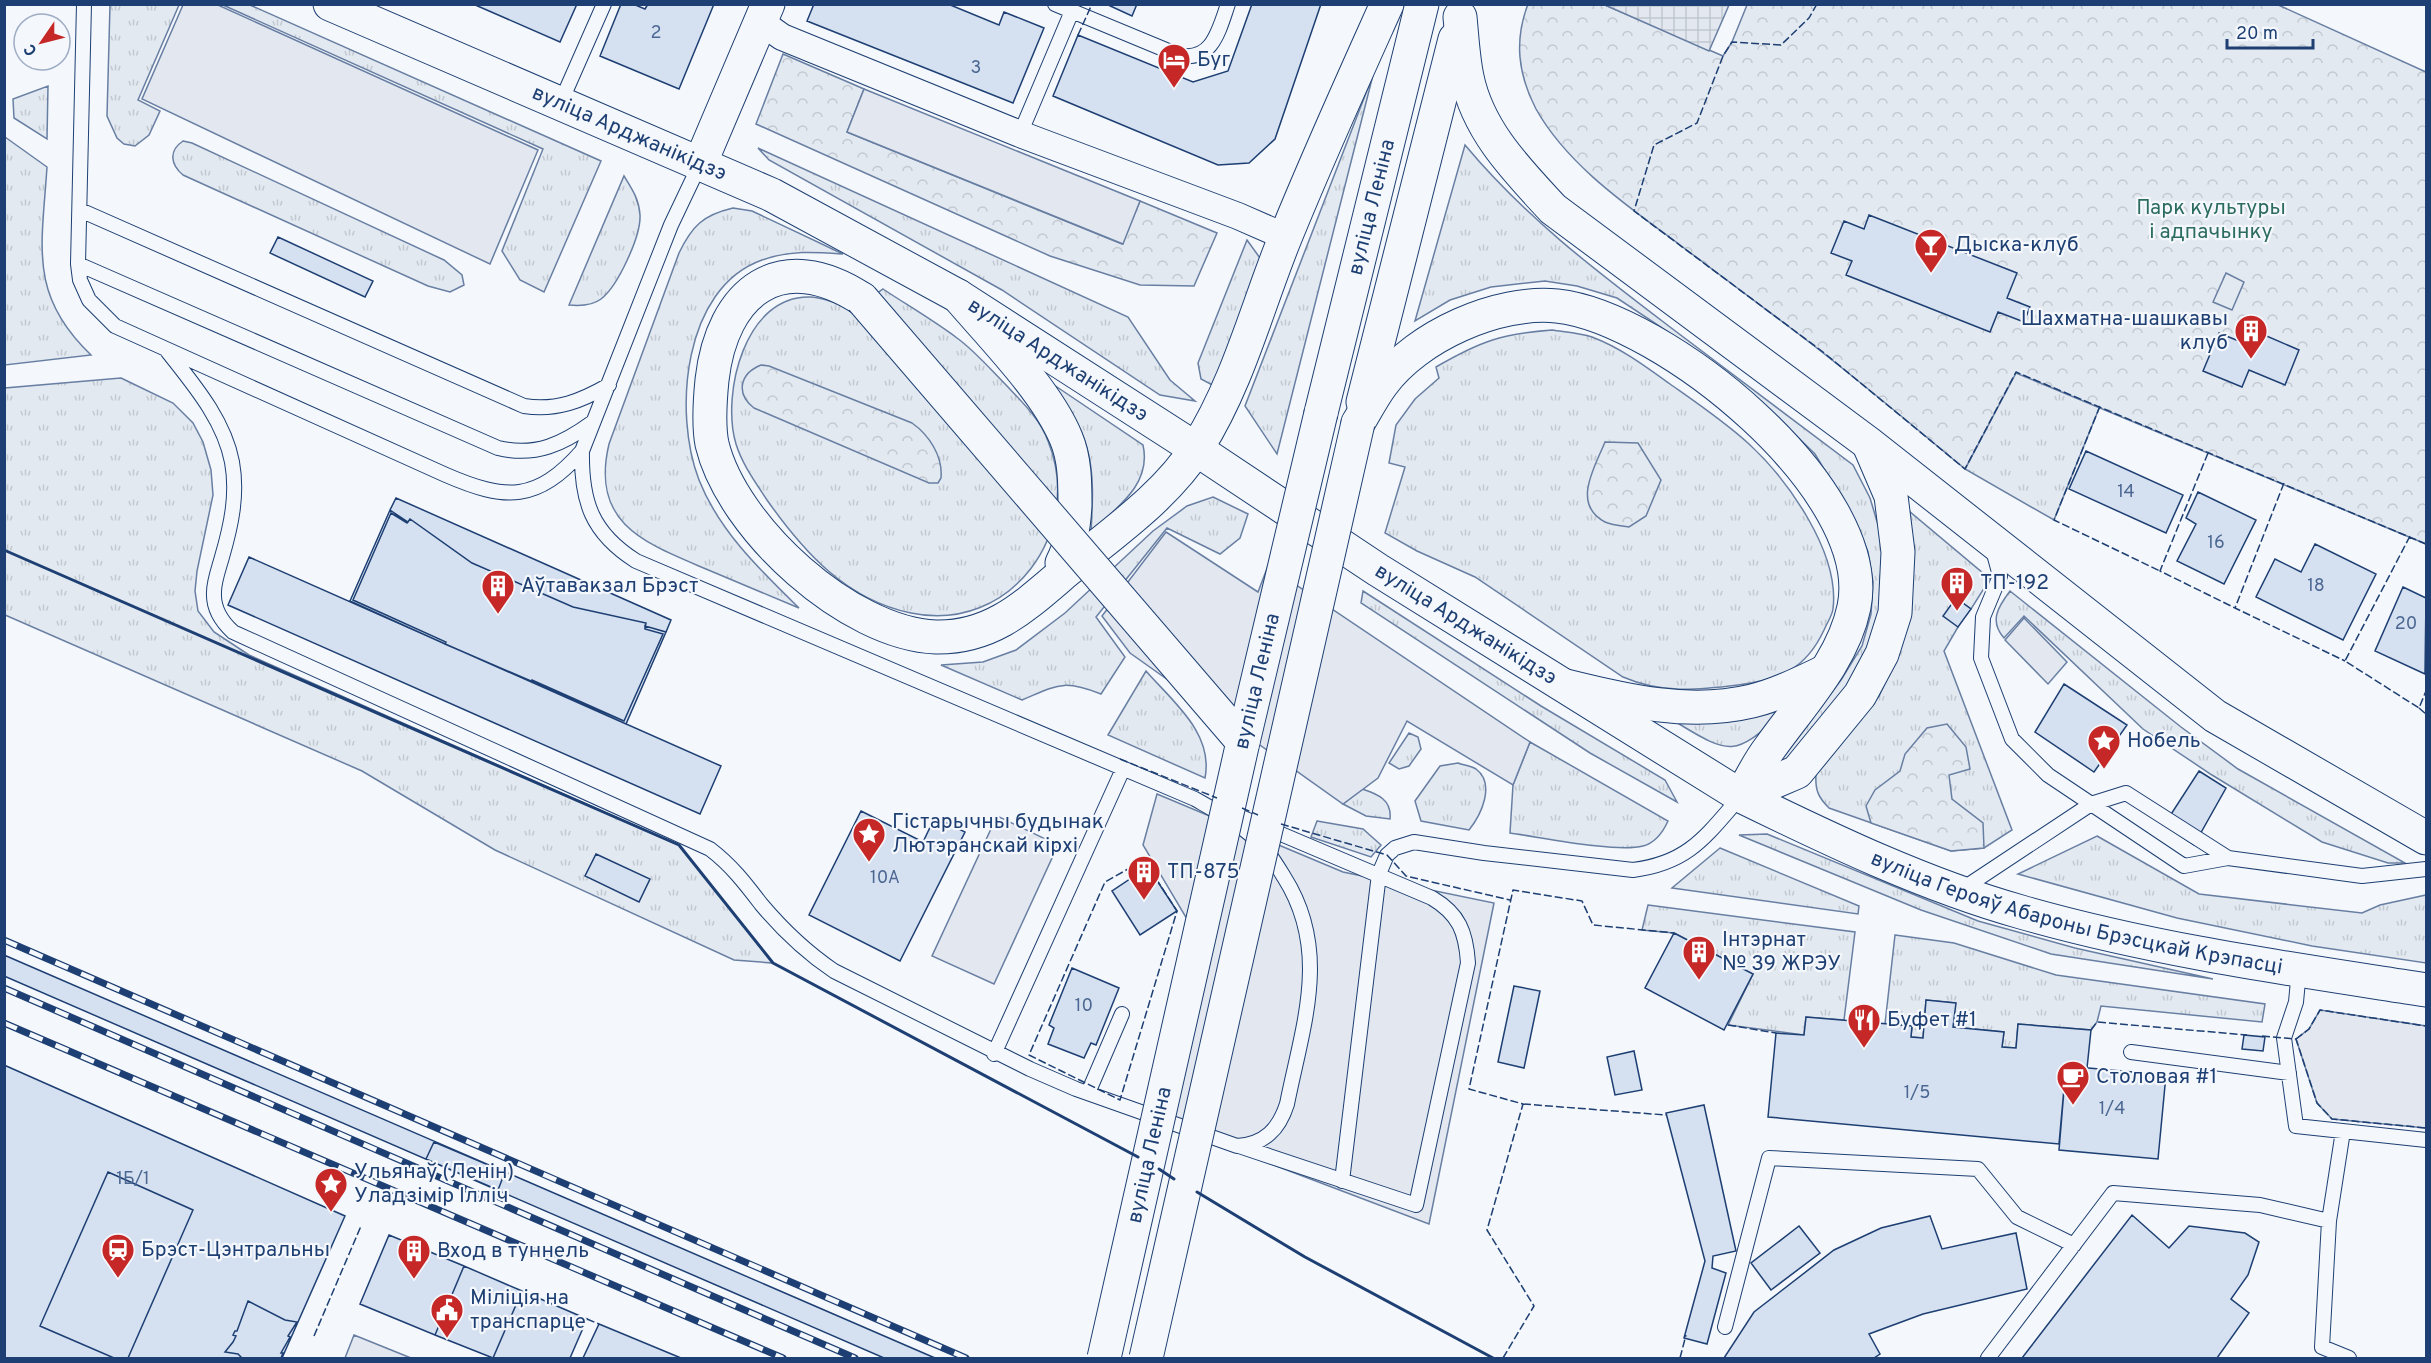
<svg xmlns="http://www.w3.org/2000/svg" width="2431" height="1363" font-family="Overpass,sans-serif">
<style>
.grass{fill:url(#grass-tufts);stroke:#687fa3;stroke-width:1.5}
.forest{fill:url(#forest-crowns);stroke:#687fa3;stroke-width:1.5}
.pitch{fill:#e3e9f0;stroke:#687fa3;stroke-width:1.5}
.parking{fill:#e3e8f0;stroke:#687fa3;stroke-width:1.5}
.plaza{fill:url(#plaza-grid);stroke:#687fa3;stroke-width:1.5}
.building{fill:#d5e0f0;stroke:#1d3f73;stroke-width:1.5}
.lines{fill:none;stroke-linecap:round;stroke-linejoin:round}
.service-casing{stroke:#1d3f73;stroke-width:16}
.minor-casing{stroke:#1d3f73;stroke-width:28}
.secondary-casing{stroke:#1d3f73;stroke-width:35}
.primary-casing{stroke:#1d3f73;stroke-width:35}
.service{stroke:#f4f7fb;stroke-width:14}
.minor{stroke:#f4f7fb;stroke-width:26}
.secondary{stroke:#f4f7fb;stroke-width:33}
.primary{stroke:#f4f7fb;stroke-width:33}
.rail-casing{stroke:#1d3f73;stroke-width:7}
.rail{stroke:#f4f7fb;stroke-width:4.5;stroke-dasharray:14;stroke-linecap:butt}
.primary-bridge-casing{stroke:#1d3f73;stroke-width:35;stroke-linecap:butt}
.primary-bridge{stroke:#f4f7fb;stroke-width:33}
.fence{stroke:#1d3f73;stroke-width:1.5;stroke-dasharray:8 3;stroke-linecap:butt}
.wall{stroke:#1d3f73;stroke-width:3}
.labels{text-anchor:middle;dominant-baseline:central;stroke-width:4.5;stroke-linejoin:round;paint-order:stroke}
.number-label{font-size:18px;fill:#4b6792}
.poi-label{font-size:21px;fill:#1d3f73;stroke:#f4f7fb;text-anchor:start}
.street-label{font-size:21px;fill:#1d3f73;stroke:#f4f7fb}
.park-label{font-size:21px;fill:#2c6c60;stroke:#f4f7fb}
</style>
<defs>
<pattern id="grass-tufts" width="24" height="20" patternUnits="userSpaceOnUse" patternTransform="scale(1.5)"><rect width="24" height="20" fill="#e3e9f0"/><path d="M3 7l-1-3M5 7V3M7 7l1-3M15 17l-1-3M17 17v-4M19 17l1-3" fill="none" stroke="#c2c9d1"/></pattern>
<pattern id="forest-crowns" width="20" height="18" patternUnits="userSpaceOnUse" patternTransform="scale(1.5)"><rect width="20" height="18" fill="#e3e9f0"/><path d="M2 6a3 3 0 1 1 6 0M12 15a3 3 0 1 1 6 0" fill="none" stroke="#c2c9d1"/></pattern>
<pattern id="plaza-grid" width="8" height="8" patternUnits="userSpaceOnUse" patternTransform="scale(1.5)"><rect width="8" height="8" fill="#e3e8f0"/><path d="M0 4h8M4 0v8" fill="none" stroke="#c2c8d1"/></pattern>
</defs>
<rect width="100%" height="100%" fill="#f4f7fb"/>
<path class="grass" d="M110 5H179L138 100 160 111 149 135 135 146 124 144 117 138 107 116Z
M223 5H250L601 161 544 292 520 280 502 251 543 149Z
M1373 75 1277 454 1245 406Z
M48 86 47 139 14 118 13 99Z
M5 137 47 167C42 246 28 295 91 355L5 365Z
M183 141 192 143 444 260 462 275 464 285 450 292 428 286 183 175C171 165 168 151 183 141Z
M1465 145C1526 218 1595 270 1670 327 1731 373 1792 419 1853 465L1870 498 1882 538 1883 615 1852 688 1786 763 1778 764 1841 680 1862 646 1871 614 1873 582 1868 552 1856 522 1815 454 1771 411 1679 339 1617 298 1577 286 1545 281 1491 287 1450 300 1415 321Z
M758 148 1128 317 1170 380 1195 401 1160 395 1002 290 769 160Z
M624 176C632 189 639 199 640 215 641 236 618 286 601 299 592 306 580 306 569 305Z
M733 208 752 211 843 254C815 252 790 250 762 260 683 288 673 413 699 480 719 531 761 571 799 608 768 595 737 582 706 569 645 543 590 524 609 444L679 253C692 226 703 215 733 208Z
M1247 240 1265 265 1216 387 1201 379 1198 363Z
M883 289C907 305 933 320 957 338 975 351 991 370 1007 386 1022 402 1040 419 1048 441 1085 532 1010 634 911 613 846 600 803 551 767 500 756 483 742 464 736 444 721 394 745 294 811 297 826 298 840 305 853 311Z
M1552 330C1565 332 1580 333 1592 337 1621 348 1645 366 1670 384 1697 403 1725 422 1749 444 1788 480 1840 553 1833 609 1832 616 1827 623 1824 630 1806 669 1780 680 1738 685 1697 690 1662 694 1623 677L1475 577 1417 551 1385 533 1405 467 1389 463 1396 425 1415 399 1439 378 1436 367C1481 341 1501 334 1552 330Z
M2016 372 2100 406 2054 520 1965 469Z
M121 378 173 403 193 423 203 442 211 470 213 495 197 571 195 591 198 611 214 632 249 655 679 845 773 963 734 960 495 850 362 771 5 615V388Z
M1054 385 1143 445C1152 485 1116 508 1091 532 1095 465 1093 441 1054 385Z
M1213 497 1248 514 1240 538 1220 554 1167 528 1096 617 1125 657 1101 694C1063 679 1058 685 1022 700L941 665 983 662 1016 650 1065 613 1153 531 1187 506Z
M1903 506 1990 579 1971 609 1956 598 1958 627 1944 651 2012 830 1984 848 1951 851 1829 808C1818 797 1815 790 1816 774L1879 696 1899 653Z
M1363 591 1541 706 1665 780 1677 802 1590 753 1361 603Z
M2010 591 2181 727 2238 769 2405 863H2388L2322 842 2212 775 2143 729 2024 616 2004 638C1989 621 1998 607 2010 591Z
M1146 671C1172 701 1214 733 1205 778L1108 735Z
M1784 709 1785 712C1735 754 1734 758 1676 722Z
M1409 733 1418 737 1421 749 1409 766 1399 769 1389 763Z
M1530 742 1668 821C1663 832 1655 843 1643 846 1616 853 1540 837 1510 833L1513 785Z
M1458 763C1463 765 1471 766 1476 769 1496 784 1481 815 1469 830L1421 821 1415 801 1440 766Z
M1362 789C1378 794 1392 800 1390 819L1366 816 1343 804Z
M1317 821 1363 829 1381 845 1371 857 1311 837Z
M1767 834 1978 921 2075 948 2213 979 2051 954 1921 910 1739 835Z
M2097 836 2199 894 2362 913 2380 905 2426 895V963L2312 946 2177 918 2018 874Z
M1720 848 1859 906 1858 914 1672 888Z
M1648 905 1855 932 1844 1020 1806 1017 1804 1035 1728 1025 1753 974 1674 933 1642 930Z
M1895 935 1954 943 2056 975 2265 1004 2262 1022 2101 1006 2097 1022 2091 1030 2018 1024 2016 1048 2002 1047 2004 1032 1953 1027 1955 1003 1926 1000 1923 1038 1911 1037 1912 1027 1885 1024Z"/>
<path class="forest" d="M1528 4 1605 5 1723 56 1732 42 1747 5 2276 4 2426 72V544L2016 373 1965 469C1908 422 1852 374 1792 329 1755 301 1717 273 1680 245 1629 207 1568 166 1536 109 1518 74 1514 41 1528 4Z
M783 54 864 89 847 132 1122 244 1140 201 1217 233 1194 286 1140 285 1050 256 756 124Z
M761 365 769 366 912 423C929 435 943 456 941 478L938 483H929L754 408C736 394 739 374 761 365Z
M1605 442 1638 443 1661 480 1646 516 1629 527C1622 526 1612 525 1605 522 1571 504 1595 467 1605 442Z
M1947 724 1966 747 1970 769 1949 775 1952 799 1983 823 1984 848 1951 851 1871 823 1866 806 1875 790 1900 771 1905 754 1927 728Z"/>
<path class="pitch" d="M2226 273 2244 282 2232 310 2213 302Z"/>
<path class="parking" d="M183 5H218L538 150 490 264 142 99Z
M864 89 1140 201 1123 244 847 132Z
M1166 532 1258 592 1268 566 1530 742 1513 785 1407 721 1378 778 1343 804 1130 653 1102 616Z
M2024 618 2067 662 2048 684 2005 640Z
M1157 794 1343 872 1494 903 1429 1224 1142 1115 1190 924 1143 845Z
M997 816 1058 845 994 984 932 956Z
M2320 1010 2426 1026V1128L2332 1119 2317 1103 2296 1039 2309 1029Z
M354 1335 411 1358H345Z"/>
<path class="plaza" d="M1605 5H1729L1709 51Z"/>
<path class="building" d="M473 4H577L560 42Z
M621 4H633L645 9 648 4H714L679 89 600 56Z
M814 4H948L999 25 1004 12 1044 28 1013 103 807 21Z
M1106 4H1137L1132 16Z
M1252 4H1321L1275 139 1249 163 1218 165 1053 96 1078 35 1193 82 1228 71Z
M1869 215 2017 273 2007 298 2030 307 2024 322 1998 312 1990 332 1846 275 1852 261 1831 253 1844 221 1864 229Z
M278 237 373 281 365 297 270 253Z
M2219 333 2256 348 2262 334 2299 350 2285 385 2249 370 2242 387 2203 371Z
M2086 451 2183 495 2166 533 2069 489Z
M2198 492 2256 520 2224 584 2177 561 2196 524 2186 518Z
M396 498 671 620 666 632 645 626 646 623 573 607 472 563 410 519 408 522 390 510Z
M390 510 408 522 391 513 353 600 446 642 445 644 350 601Z
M391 513 407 523 410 519 472 563 573 607 646 623 645 629 663 634 624 721 445 644 446 642 353 600Z
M2315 544 2376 574 2343 640 2256 597 2275 559 2301 572Z
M249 557 721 766 700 814 228 605Z
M2403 587 2426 598 2425 674 2375 651Z
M1956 598 1971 609 1958 627 1943 616Z
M645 626 666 632 626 724 531 682 532 680 624 721 663 634 645 629Z
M2064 684 2127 725 2094 772 2035 732Z
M2199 771 2226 788 2194 845 2164 825Z
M861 811 923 842 935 817 965 832 900 961 809 915Z
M596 854 650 879 639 902 585 876Z
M1148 867 1177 911 1140 935 1112 891Z
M1674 933 1753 974 1724 1030 1645 988Z
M4 955 935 1358H884L4 976Z
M1072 968 1119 988 1096 1045 1091 1043 1084 1058 1048 1044 1054 1028 1049 1025Z
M1514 986 1540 991 1524 1068 1498 1062Z
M1926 1000 1956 1003 1953 1027 2004 1032 2002 1047 2016 1048 2018 1024 2091 1030 2087 1068 2066 1066 2059 1144 1768 1117 1776 1033 1804 1035 1806 1017 1912 1026 1911 1037 1923 1038Z
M2244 1035 2265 1037 2263 1051 2242 1049Z
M1634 1051 1642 1090 1615 1095 1607 1057Z
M4 1065 345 1216 282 1358H4Z
M2066 1066 2166 1075 2158 1159 2059 1150Z
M1704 1105 1736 1251 1713 1256 1712 1268 1726 1273 1707 1344 1684 1338 1705 1261 1666 1113Z
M434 1142 505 1172 498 1190 426 1159Z
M108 1172 193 1210 128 1358H114L40 1326Z
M2132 1215 2169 1248 2189 1226 2245 1233 2259 1242 2248 1275 2231 1299 2249 1313 2217 1358H2022Z
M1930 1216 1942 1249 2016 1233 2027 1289 1923 1314 1869 1334 1880 1354 1874 1358H1724L1754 1312 1834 1250 1881 1228Z
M1799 1226 1820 1253 1771 1290 1751 1263Z
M389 1235 464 1266 435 1335 360 1304Z
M464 1266 522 1291 493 1358 435 1335Z
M522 1291 587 1319 570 1358H493Z
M248 1301 285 1320 297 1322 288 1336 290 1337 281 1353H283L281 1358H242L238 1354 225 1352 233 1342 236 1336 233 1335 235 1331H237Z
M599 1324 681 1358H583Z"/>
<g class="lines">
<g class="service-casing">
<path id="service" d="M84 4 78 264 80 280 89 300 115 326 446 475C506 501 537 502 582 451
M1055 4 1178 55C1212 63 1219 30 1228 4
M560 104 604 4
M1020 134 1072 11
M80 210 524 406C557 411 581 401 609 385
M78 264 498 448C536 457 563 444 593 422
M168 352C194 385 224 420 232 462 238 495 231 526 222 557 219 568 214 581 214 592 213 609 222 622 233 632L710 849C731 865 745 883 761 904 782 929 806 952 834 971L1030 1069 1076 1089 1237 1146C1265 1144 1279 1129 1287 1104 1303 1024 1331 951 1284 877 1276 864 1267 849 1256 840 1239 823 1216 811 1195 799L636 561C592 533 581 502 582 451L671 225 700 164
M1993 550 2000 576 1983 617 1981 658 2012 739 2048 775 2184 866 2228 858 2362 876 2426 869
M1229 812 1432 898C1459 914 1466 932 1468 963L1416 1205 1239 1146
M1961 890 2091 804 2126 793 2228 858
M2299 970 2296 1002 2284 1038 2296 1126 2426 1140
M2131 1052 2289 1073
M994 1054 1123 769
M1088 1093 1122 1014
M2343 1131 2329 1221 2322 1347 2349 1358
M1342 1181 1379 874 1387 855 1395 848 1414 842 1484 853 1633 870C1689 863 1706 836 1741 796
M1725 1327 1769 1158 1978 1169 2017 1217 2074 1245
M1988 1358 2113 1193 2260 1205 2329 1221"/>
</g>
<g class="minor-casing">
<path id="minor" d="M761 22 782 37 1020 134 1238 216 1286 237"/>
</g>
<g class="secondary-casing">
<g id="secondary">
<path id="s1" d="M330 4 772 195 958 296 1196 449 1378 570 1741 796C1831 840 1925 885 2021 912 2153 950 2291 969 2426 990"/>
<path d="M700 164 768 4"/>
</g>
</g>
<g class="primary-casing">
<g id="primary">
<path d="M1460 17C1462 37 1463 58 1467 77 1478 131 1517 170 1553 209L1868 443 2215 716 2426 838"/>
<path d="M958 296C992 336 1046 390 1066 438 1075 459 1075 483 1075 505 1074 525 1071 546 1062 563"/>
<path d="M862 299C781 246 722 291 712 380 710 400 708 424 712 444 732 528 849 634 936 637 992 638 1025 606 1065 572 1111 534 1166 497 1198 446 1238 383 1257 307 1285 238 1317 159 1352 82 1387 4"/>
<path d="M1363 402 1455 39"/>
<path id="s2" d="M1321 413 1422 4"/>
<path d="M1358 423C1366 410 1373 396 1382 384 1417 336 1498 300 1557 306 1662 317 1878 490 1854 607 1843 661 1800 705 1769 749 1758 763 1750 781 1741 796"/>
<path d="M1566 686C1626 701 1690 716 1752 701 1777 695 1801 683 1824 672"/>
<path d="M1741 796 1797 772 1860 695 1882 654 1895 613 1898 552 1891 496 1870 447"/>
</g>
</g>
<use href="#service" class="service"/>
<use href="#minor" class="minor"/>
<use href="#secondary" class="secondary"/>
<use href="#primary" class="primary"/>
<g class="rail-casing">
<path id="rail" d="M4 940 966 1358
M4 988 855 1358
M4 1023 783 1358"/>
</g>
<use href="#rail" class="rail"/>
<g class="primary-bridge-casing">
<g id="primary-bridge">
<path d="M862 299 1243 742"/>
<path id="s3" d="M1104 1358 1243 742 1321 413"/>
<path d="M1146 1358 1358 423"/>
</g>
</g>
<use href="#primary-bridge" class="primary-bridge"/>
<path class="fence" d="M1817 4 1809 18 1781 45 1732 42 1723 56 1697 123 1654 145 1634 211 1823 352 1965 469 2016 372 2426 544
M1078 35 1092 4
M2100 406 2054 520 2160 571
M2208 453 2160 571 2235 608
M2284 483 2235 608 2345 661
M2410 536 2345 661 2419 708 2426 691
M2419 708 2426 714
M1120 759 1217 798
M1242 808 1258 815
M1281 824 1387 855 1406 876 1510 900
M1144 860 1177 911 1120 1100 1029 1055 1105 882Z
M1728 1025 1776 1033
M2091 1030 2097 1022 2247 1035
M2262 1036 2296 1039 2317 1103 2332 1119 2426 1128
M2296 1039 2309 1029 2320 1010 2426 1026
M1523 1104 1666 1115
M587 1319 599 1324
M314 1336 361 1226
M1503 1358 1534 1306 1487 1230 1523 1104 1469 1089 1513 890 1582 901 1593 925 1674 933
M1680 1358 1686 1335"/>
<path class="wall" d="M4 550 679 845 773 963 1138 1157
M1159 1169 1174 1179
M1197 1192 1305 1257 1493 1358"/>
</g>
<defs>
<g id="hotel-pin" transform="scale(1.725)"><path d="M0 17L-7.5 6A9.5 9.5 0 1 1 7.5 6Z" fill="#c62828" stroke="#f4f7fb"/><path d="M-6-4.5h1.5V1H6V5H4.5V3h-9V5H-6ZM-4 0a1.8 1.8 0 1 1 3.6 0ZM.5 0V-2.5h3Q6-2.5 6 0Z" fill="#fff"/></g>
<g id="bar-pin" transform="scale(1.725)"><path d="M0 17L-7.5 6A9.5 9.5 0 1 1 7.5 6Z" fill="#c62828" stroke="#f4f7fb"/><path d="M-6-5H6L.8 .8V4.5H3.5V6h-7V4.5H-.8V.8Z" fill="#fff"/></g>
<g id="building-pin" transform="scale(1.725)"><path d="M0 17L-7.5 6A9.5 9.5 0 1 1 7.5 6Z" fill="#c62828" stroke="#f4f7fb"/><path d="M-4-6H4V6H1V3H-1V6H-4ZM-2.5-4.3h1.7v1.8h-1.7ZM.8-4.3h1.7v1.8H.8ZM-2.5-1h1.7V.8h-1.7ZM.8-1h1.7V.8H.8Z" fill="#fff"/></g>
<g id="sight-pin" transform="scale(1.725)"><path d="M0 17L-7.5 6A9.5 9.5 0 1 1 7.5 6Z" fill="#c62828" stroke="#f4f7fb"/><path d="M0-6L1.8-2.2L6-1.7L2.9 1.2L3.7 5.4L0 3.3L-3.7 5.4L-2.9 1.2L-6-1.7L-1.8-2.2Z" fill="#fff"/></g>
<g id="restaurant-pin" transform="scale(1.725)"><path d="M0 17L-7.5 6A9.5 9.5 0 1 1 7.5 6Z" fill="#c62828" stroke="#f4f7fb"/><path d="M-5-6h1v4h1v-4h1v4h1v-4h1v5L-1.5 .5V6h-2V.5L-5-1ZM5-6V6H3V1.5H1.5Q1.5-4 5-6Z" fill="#fff"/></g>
<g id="cafe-pin" transform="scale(1.725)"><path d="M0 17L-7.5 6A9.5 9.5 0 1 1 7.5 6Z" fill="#c62828" stroke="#f4f7fb"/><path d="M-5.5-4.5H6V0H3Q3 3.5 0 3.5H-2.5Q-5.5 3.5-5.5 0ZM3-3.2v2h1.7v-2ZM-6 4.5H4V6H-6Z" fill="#fff"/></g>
<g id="station-pin" transform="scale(1.725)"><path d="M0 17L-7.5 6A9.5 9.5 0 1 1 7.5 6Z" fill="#c62828" stroke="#f4f7fb"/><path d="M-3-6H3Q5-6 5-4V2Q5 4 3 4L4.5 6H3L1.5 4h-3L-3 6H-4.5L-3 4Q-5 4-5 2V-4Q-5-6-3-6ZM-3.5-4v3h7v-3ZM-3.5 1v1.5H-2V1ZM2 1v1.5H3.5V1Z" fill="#fff"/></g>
<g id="civic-pin" transform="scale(1.725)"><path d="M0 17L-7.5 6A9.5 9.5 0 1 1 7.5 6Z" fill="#c62828" stroke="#f4f7fb"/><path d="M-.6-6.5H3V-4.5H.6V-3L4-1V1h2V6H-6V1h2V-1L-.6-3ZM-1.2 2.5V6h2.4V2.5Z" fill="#fff"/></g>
</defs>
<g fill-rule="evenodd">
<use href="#hotel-pin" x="1174" y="60"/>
<use href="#bar-pin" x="1931" y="245"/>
<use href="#building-pin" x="2251" y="331"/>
<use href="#building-pin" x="1957" y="583"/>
<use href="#building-pin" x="498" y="586"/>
<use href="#sight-pin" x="2104" y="741"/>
<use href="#sight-pin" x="869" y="834"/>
<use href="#building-pin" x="1144" y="872"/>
<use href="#building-pin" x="1699" y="952"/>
<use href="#restaurant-pin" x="1864" y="1020"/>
<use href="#cafe-pin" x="2073" y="1077"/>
<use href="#sight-pin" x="331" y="1184"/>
<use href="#station-pin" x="118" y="1250"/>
<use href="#building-pin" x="414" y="1251"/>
<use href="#civic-pin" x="447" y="1310"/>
</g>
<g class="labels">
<g class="number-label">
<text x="656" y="33">2</text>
<text x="976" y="68">3</text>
<text x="2126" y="492">14</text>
<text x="2216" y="543">16</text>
<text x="2316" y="586">18</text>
<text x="2406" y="624">20</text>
<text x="885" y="878">10А</text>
<text x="1084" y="1006">10</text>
<text x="1917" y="1093">1/5</text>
<text x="2112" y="1109">1/4</text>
<text x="133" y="1179">1Б/1</text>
</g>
<g class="poi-label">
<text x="1197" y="60">Буг</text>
<text x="1954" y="245">Дыска-клуб</text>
<text x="2228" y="319" text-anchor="end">Шахматна-шашкавы<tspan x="2228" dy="24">клуб</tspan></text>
<text x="1980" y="583">ТП-192</text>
<text x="521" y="586">Аўтавакзал Брэст</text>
<text x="2127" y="741">Нобель</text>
<text x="892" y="822">Гістарычны будынак<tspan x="892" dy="24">Лютэранскай кірхі</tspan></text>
<text x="1167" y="872">ТП-875</text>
<text x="1722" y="940">Інтэрнат<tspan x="1722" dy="24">№ 39 ЖРЭУ</tspan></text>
<text x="1887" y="1020">Буфет #1</text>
<text x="2096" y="1077">Столовая #1</text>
<text x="354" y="1172">Ульянаў (Ленін)<tspan x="354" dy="24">Уладзімір Ілліч</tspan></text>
<text x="141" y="1250">Брэст-Цэнтральны</text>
<text x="437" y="1251">Вход в туннель</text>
<text x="470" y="1298">Міліція на<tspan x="470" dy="24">транспарце</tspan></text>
</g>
<g class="street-label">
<text stroke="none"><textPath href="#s1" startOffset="326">вуліца Арджанікідзэ</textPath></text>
<text stroke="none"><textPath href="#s2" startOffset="212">вуліца Леніна</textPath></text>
<text stroke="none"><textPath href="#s1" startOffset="812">вуліца Арджанікідзэ</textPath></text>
<text stroke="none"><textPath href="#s1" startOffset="1298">вуліца Арджанікідзэ</textPath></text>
<text stroke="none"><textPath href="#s3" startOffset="694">вуліца Леніна</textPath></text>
<text stroke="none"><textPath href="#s1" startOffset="1980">вуліца Герояў Абароны Брэсцкай Крэпасці</textPath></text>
<text stroke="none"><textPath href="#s3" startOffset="208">вуліца Леніна</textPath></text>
</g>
<g class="park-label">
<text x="2211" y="208">Парк культуры<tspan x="2211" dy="24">і адпачынку</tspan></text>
</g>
</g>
<rect width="2431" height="1363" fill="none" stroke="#1d3f73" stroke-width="12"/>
<g transform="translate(42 42) rotate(235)"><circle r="28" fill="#f4f7fb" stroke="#9eadc5" stroke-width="1.5"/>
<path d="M0-4.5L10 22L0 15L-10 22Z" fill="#c62828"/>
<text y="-9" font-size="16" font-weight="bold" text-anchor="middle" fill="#1d3f73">С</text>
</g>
<path d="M2227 39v9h86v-9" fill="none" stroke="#1d3f73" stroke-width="3"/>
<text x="2236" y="39" font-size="18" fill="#1d3f73" stroke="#f4f7fb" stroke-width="4.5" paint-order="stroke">20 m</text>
</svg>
